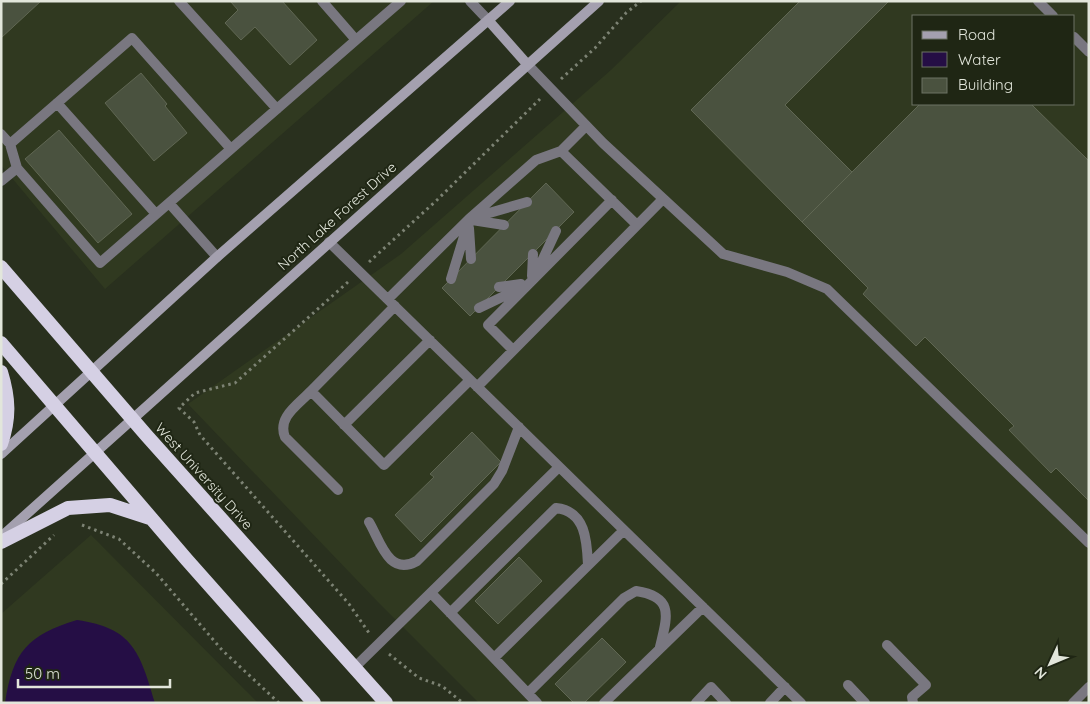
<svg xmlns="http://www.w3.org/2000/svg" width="1090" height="704" font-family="Quicksand,sans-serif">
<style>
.built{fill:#303920;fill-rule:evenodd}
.water{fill:#250e45}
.building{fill:#4a523f;stroke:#606753}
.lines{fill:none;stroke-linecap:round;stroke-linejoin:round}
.path{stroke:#7d8374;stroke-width:3;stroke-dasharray:2.5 4;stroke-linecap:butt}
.service{stroke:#797780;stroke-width:10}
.secondary{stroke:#a4a0af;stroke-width:10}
.trunk{stroke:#d5d0e4;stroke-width:14}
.labels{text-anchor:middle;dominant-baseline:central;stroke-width:4;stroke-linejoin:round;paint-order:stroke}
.street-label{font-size:14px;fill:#e2e6db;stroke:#1f2614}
</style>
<rect width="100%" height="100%" fill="#29301e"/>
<path class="built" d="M1 1H434L105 289 1 165Z
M681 1H1089V703H479L377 601 188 404 401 254 611 70ZM914 16H1074V104H914Z
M91 535 258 703H1V614Z"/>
<path class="water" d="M77 620C133 628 140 652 155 703H5C13 651 28 635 77 620Z"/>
<path class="building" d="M1 1H41L1 38Z
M230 1H282L317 40 290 65 255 27 241 40 225 23 238 10Z
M800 1H889L785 105 852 172 802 222 691 110Z
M141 73 167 104 165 106 187 133 154 161 105 103Z
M920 104H1031L1089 161V501L1056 468 1051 473 1009 430 1014 426 925 337 916 346 863 294 868 288 802 222Z
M59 130 132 214 98 243 25 159Z
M546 183 574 212 470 316 442 288Z
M472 432 501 462 421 542 395 515 434 477 430 474Z
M519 557 542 581 498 624 475 601Z
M602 638 626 662 584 703H574L555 684Z"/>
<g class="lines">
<path class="path" d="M561 79 595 48 626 13 641 1
M369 262 437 200 540 99
M348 282 235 383 195 393 179 408 194 422 200 435 349 604 369 633
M82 525 119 539 156 573 222 650 279 703
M1 584 54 535
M389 654 419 678 442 686 463 703"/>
<path class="service" d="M179 1 277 109
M470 1 488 20
M1038 1 1053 16
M1074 37 1089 52
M356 40 401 1
M527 64 603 143 723 254 787 272 827 289 1089 543
M57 103 156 214
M1 134 10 144 17 168 100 263 231 149
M10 144 132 38 231 149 356 40 322 1
M561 151 637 225
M1 181 17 168
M169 203 217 257
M472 218 527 202
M472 220 504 225
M469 228 471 259
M329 242 801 703
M532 276 533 254
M535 276 556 231
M451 279 469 220
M499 287 521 284
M388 299 469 219 536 160 561 151 586 126
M395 306 311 391 384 465 470 380
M479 308 523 287
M513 350 488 325 612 200
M477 387 663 199
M311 391C298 405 277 417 285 437L338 490
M344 425 430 340
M369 522C380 540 388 577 417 561L494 484 502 471 519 427
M431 593 494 658 624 530
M450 613 556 508C586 511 587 542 588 565
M887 645 926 685 912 697 913 703
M494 658 537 703
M354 668 559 467
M848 685 865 703
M528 693 624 598 636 591C675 597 667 617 660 647
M604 703 703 607
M696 703 711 687 726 703
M770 703 785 687
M1073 703 1089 687"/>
<path class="secondary" d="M488 20 527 64
M1 454 217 257 510 1
M1 537 599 1"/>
<path class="trunk" d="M1 267 147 436 386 703
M1 343 187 560 314 703
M1 372C9 398 10 418 1 444
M1 542 68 508 110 505 150 518"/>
</g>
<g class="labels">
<g class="street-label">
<text transform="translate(337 216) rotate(-42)">North Lake Forest Drive</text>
<text transform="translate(204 476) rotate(48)">West University Drive</text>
</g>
</g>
<rect width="1090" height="704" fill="none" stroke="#e2e6db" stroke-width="5"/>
<rect x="912" y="15" width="162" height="90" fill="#1f2614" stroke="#6d7364"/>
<rect x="922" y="31" width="25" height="8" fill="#a4a0af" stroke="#6d7364"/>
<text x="958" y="40" font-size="15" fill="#e2e6db">Road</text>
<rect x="922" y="52" width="25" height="15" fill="#250e45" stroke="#6d7364"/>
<text x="958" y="65" font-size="15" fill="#e2e6db">Water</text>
<rect x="922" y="78" width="25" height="15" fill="#4a523f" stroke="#6d7364"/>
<text x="958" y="90" font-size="15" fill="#e2e6db">Building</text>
<g transform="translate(1050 664) rotate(226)" stroke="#1f2614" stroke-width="4" paint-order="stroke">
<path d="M0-4L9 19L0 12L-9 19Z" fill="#e2e6db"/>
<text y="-8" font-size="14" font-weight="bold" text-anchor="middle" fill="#e2e6db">N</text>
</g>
<path d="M18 679v8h152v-8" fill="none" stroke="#e2e6db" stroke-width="2.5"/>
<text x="25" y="679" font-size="15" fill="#e2e6db" stroke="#1f2614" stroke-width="4" paint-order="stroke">50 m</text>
</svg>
